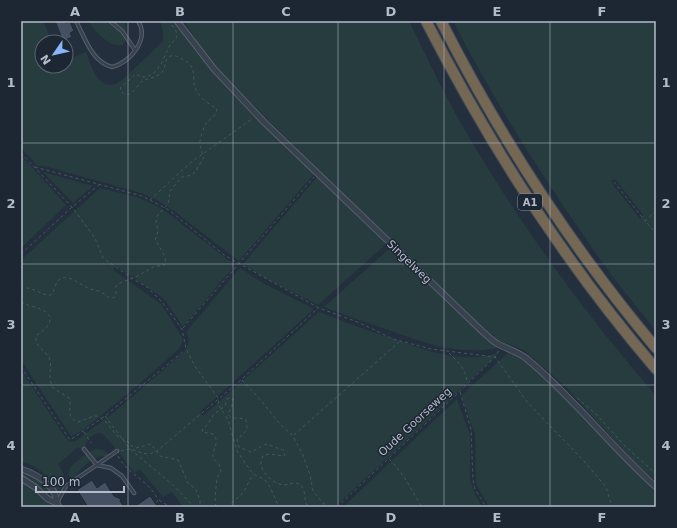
<svg xmlns="http://www.w3.org/2000/svg" width="677" height="528" font-family="'DejaVu Sans',sans-serif">
<style>
.green{fill:#263c3f;fill-rule:evenodd}
.building{fill:#455162;stroke:#1f2835}
.lines{fill:none;stroke-linecap:round;stroke-linejoin:round}
.service-casing{stroke:#565f6c;stroke-width:4.5}
.minor-casing{stroke:#565f6c;stroke-width:7}
.motorway-casing{stroke:#434c59;stroke-width:12}
.path{stroke:#44595c;stroke-width:1;stroke-dasharray:3 3;stroke-linecap:butt}
.service{stroke:#38414e;stroke-width:2.5}
.minor{stroke:#38414e;stroke-width:5}
.motorway{stroke:#746855;stroke-width:10}
.grid{fill:none;stroke:#b4bcc9;stroke-width:1;stroke-opacity:0.55}
.labels{text-anchor:middle;dominant-baseline:central;stroke-width:3;stroke-linejoin:round;paint-order:stroke}
.shield{fill:#1d2633;stroke:#878f9c;stroke-width:1}
.shield-label{font-size:10px;font-weight:bold;fill:#b4bcc9}
.street-label{font-size:11px;fill:#b4bcc9;stroke:#1d2633}
.neatline{fill:none;stroke:#b4bcc9;stroke-width:1.5}
.grid-label{font-size:13px;text-anchor:middle;font-weight:bold;fill:#b4bcc9}
</style>
<rect width="100%" height="100%" fill="#242f3e"/>
<path class="green" d="M21 21H43L52 42H42V66H66V61L86 52C92 67 99 95 121 81L163 41V30L160 21H175L191 45 212 72 314 174 239 261 174 211 155 199 138 192 44 166H38L21 148Z
M88 21H124C128 29 128 37 123 45 108 48 96 31 88 21Z
M184 21H409C425 53 440 86 458 118 514 217 582 310 656 396V481L634 462 567 388 525 351C516 345 506 344 496 339L357 208 216 68 204 52Z
M453 21H656V331C632 301 607 271 586 239 537 169 492 97 453 21ZM615 179 643 215 640 219 614 186 611 181Z
M21 155 66 205 21 248Z
M43 172 93 186 73 203Z
M317 177 386 244 318 305 265 278 243 264Z
M100 188 137 197 161 208 235 265 183 327 165 300 160 296 116 266 113 270 161 304 182 337V343L180 348C155 370 130 392 104 413 94 421 83 431 71 436L21 360V260Z
M390 248 497 348C462 355 430 345 397 333 373 325 348 316 324 307Z
M240 268 263 283 314 309 200 412 203 416 319 312C344 321 368 331 394 339 427 351 463 364 499 353L335 507H183L172 492 163 497 140 469 135 473 105 436 101 433C92 434 87 438 85 447L81 449 78 447 58 464C64 474 70 484 57 493 48 478 40 465 21 462V370L66 438 69 441 74 442 113 413 185 351C189 344 190 339 186 332Z
M510 351 525 359 564 396 656 489V507H489L476 484 475 434 461 396Z
M457 399 470 435V479L475 494 482 507H343Z
M97 449 103 450 109 454 106 456C90 455 81 471 70 481 69 476 68 472 70 468 75 462 90 450 97 449Z
M21 471C32 475 48 484 53 495L52 498H49L31 481 21 476Z
M21 479 25 481 53 507H21Z"/>
<path class="building" d="M55 21H65L66 23 70 22 74 31 70 33 72 37 63 41Z
M92 480 97 488 105 482 114 496 121 499 120 501 124 507H88L77 490Z
M150 496 158 507H134Z"/>
<g class="lines">
<g class="service-casing">
<path id="service" d="M76 21C85 38 92 62 112 67 130 63 150 39 138 21
M110 21 122 31 135 50
M84 449 97 465 111 468 122 476 134 493
M58 501 66 486 117 451"/>
</g>
<g class="minor-casing">
<path id="minor" d="M177 21 214 69 264 122 483 332C488 336 492 341 498 344 507 349 519 352 527 359 574 398 611 447 656 487
M21 469C33 473 47 481 54 492 56 496 56 502 59 507
M21 478 35 487 48 499 57 503"/>
</g>
<g class="motorway-casing">
<path id="motorway" d="M426 21C490 146 565 263 656 369
M441 21C500 137 572 248 656 348"/>
</g>
<path class="path" d="M21 153 72 207 95 238 103 258 133 279 147 287 162 302 182 329 186 349 196 368 219 399 218 404 228 420 237 451 253 474 264 479 270 487 279 507
M35 167 142 196 169 210 224 255 319 308 360 323 393 339 431 349 495 357 528 403 584 461 606 487 612 507
M614 182 645 221
M150 200 190 163 252 119
M656 211 645 221 656 233
M21 254 72 207 100 184
M21 290 23 288C35 287 41 296 51 295 55 290 55 282 60 279 69 274 79 284 86 287 91 290 96 290 101 292 107 295 108 300 115 297L116 294V286L120 283 136 277 155 266H162L166 264C165 255 160 247 155 240L158 231 156 222 157 216 168 204 170 191 182 177 192 175 197 170V168C207 154 203 160 200 145 199 140 203 132 204 127 207 119 216 118 217 109 211 105 202 100 198 93 188 80 202 67 180 58 177 56 174 55 171 56 164 58 166 67 163 71 157 79 147 77 141 82 136 87 129 102 120 90L121 87 136 74 141 77H146L151 75 156 71 161 64 170 45 177 37 176 31 169 21
M21 302C30 308 61 309 46 328 43 331 39 333 36 336 34 348 47 350 50 360 52 369 47 377 53 388L69 398C73 408 64 416 78 422L94 416H98L107 423 117 436 127 441 133 447 136 448 151 444 155 449 160 456 178 460 188 483 193 487 196 490 200 500V507
M183 328 314 177
M449 353C458 362 467 370 467 383
M21 367 70 440 105 416 185 350
M242 380 258 397 279 423 293 436 303 455 310 475 313 491 323 503 329 507
M460 392 471 429 473 480 475 489 486 507
M577 398 597 415 624 445 656 474
M105 416 130 449 173 485 194 507
M84 432 91 443
M294 435 399 342
M121 451C125 450 128 449 131 449 142 452 145 457 157 451L241 380 318 308
M118 456C127 474 150 481 158 500L154 507
M389 459C404 473 411 490 422 507
M159 500 170 507
M216 507 215 497 217 478 221 472 219 464 213 459C211 450 221 443 213 434L202 432 203 429 208 424 214 414 225 406 227 399 230 398 233 399 232 406 228 414C231 421 240 416 246 420 249 430 245 433 237 439L239 447 251 452 266 444 283 450 285 454 284 456 269 454 263 456C255 468 272 484 284 485 289 485 294 481 299 484 306 488 304 497 306 504L312 507
M227 507 243 493 253 474
M337 507 460 391 495 357 499 350"/>
<use href="#service" class="service"/>
<use href="#minor" class="minor"/>
<use href="#motorway" class="motorway"/>
</g>
<path class="grid" d="M128 21V507M233 21V507M338 21V507M444 21V507M550 21V507M21 143H656M21 264H656M21 385H656"/>
<g class="labels">
<rect class="shield" x="518" y="194" width="24" height="16" rx="3"/>
<g class="shield-label">
<text x="530" y="202">A1</text>
</g>
<g class="street-label">
<text transform="translate(409 262) rotate(44)">Singelweg</text>
<text transform="translate(415 422) rotate(-43)">Oude Goorseweg</text>
</g>
</g>
<rect width="677" height="528" fill="none" stroke="#1d2633" stroke-width="44"/>
<g transform="translate(54 54) rotate(236)"><circle r="19" fill="#1d2633" stroke="#59626f"/>
<path d="M0-3L7 15L0 10L-7 15Z" fill="#8ab4f8"/>
<text y="-6" font-size="11" font-weight="bold" text-anchor="middle" fill="#b4bcc9">N</text>
</g>
<path d="M36 486v6h88v-6" fill="none" stroke="#b4bcc9" stroke-width="2"/>
<text x="42" y="486" font-size="12" fill="#b4bcc9" stroke="#1d2633" stroke-width="3" paint-order="stroke">100 m</text>
<rect x="22" y="22" width="633" height="484" class="neatline"/>
<g class="grid-label">
<text x="75" y="16">A</text>
<text x="180" y="16">B</text>
<text x="286" y="16">C</text>
<text x="391" y="16">D</text>
<text x="497" y="16">E</text>
<text x="602" y="16">F</text>
<text x="11" y="87">1</text>
<text x="666" y="87">1</text>
<text x="11" y="208">2</text>
<text x="666" y="208">2</text>
<text x="11" y="329">3</text>
<text x="666" y="329">3</text>
<text x="11" y="450">4</text>
<text x="666" y="450">4</text>
<text x="75" y="522">A</text>
<text x="180" y="522">B</text>
<text x="286" y="522">C</text>
<text x="391" y="522">D</text>
<text x="497" y="522">E</text>
<text x="602" y="522">F</text>
</g>
</svg>
